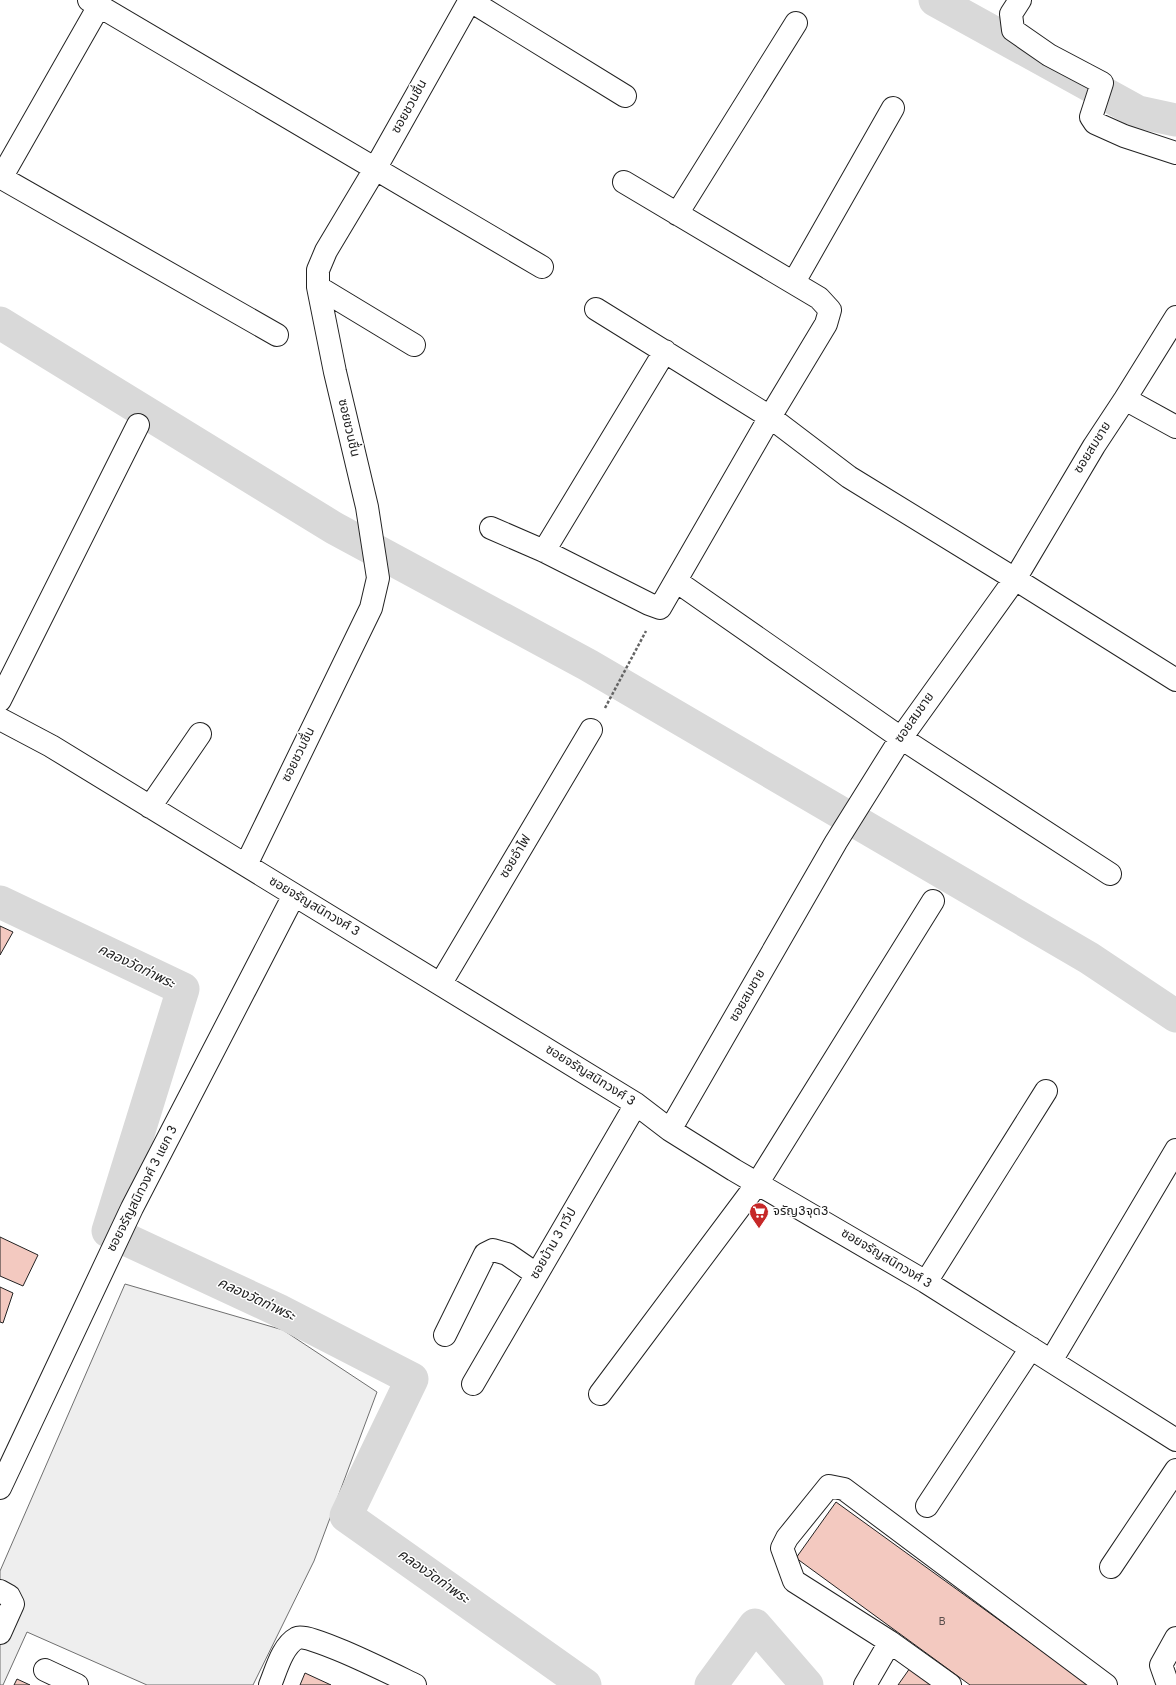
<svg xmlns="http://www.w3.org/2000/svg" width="1176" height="1685" font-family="Overpass,'Noto Sans Thai',sans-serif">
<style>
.green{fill:#eee;stroke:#6f6f6f}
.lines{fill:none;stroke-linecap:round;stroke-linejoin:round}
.canal{stroke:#d9d9d9;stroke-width:33}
.building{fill:#f3c9c0;stroke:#222}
.minor-casing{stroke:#222;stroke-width:24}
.path{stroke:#646464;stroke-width:2.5;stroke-dasharray:3 2;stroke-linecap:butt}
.minor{stroke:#fff;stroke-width:22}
.labels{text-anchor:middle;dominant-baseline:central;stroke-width:3;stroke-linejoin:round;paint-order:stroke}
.number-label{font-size:11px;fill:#564c4a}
.street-label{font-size:13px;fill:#222;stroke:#fff}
.poi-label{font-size:13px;fill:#222;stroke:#fff;text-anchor:start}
.water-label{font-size:14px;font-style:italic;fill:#222;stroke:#fff}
</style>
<rect width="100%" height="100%" fill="#fff"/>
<path class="green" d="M125 1284 283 1330 377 1392 314 1561 253 1685H147L27 1632 3 1685H0V1571Z"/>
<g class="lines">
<path class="canal" d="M935 0 1138 112 1176 120
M0 323 334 528 588 665 1089 958 1176 1016
M0 902 183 989 108 1231 278 1310 412 1379 346 1516 585 1685
M711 1685 755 1625 807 1685"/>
</g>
<path class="building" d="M0 926 13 932 0 955Z
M0 1237 38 1255 23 1286 0 1276Z
M0 1287 13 1293 3 1323 0 1322Z
M836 1502 1089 1685H970L796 1558Z
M910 1668 935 1685H898Z
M305 1673 331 1685H300Z
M17 1679 30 1685H14Z"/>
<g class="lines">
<g class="minor-casing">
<path id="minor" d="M89 0 542 267
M469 0 625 96
M1020 0 1011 14 1013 30 1049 55 1102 83 1091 117 1095 123 1124 136 1176 153
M0 177 277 335
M1 178 99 6
M677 214 796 23
M794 282 893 108
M318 287 414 345
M596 309 770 417 849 477 1015 579 1176 680
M1125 399 1176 427
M491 528 544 551 649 604 660 608 770 417 826 324 830 310 819 298 624 182
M544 551 665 351
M676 581 901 738 1110 874
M0 700 138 425
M0 719 51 746 636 1104 670 1130 734 1170 926 1282 1176 1440
M150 807 200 734
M246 865 371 608 378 578 367 507 335 372 318 287V270L326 251 375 169 470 0
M441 983 591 730
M670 1130 836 842 901 738 1015 579 1094 446 1125 399 1176 317
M926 1282 1046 1091
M445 1335 485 1254 493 1250 507 1254 536 1274
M1051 1361 1176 1150
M473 1384 636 1104
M600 1394 757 1184 933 901
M0 1488 132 1208 294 895
M927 1506 1031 1348
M1111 1567 1176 1470
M0 1591 9 1596 13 1604 0 1633
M45 1670 77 1685
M270 1685C276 1671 282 1646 297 1638 309 1632 398 1677 415 1685
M865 1685 890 1642
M950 1685 890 1642 794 1581 782 1548 787 1538 829 1486 844 1489 1106 1685
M1168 1685 1161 1665 1176 1638"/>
</g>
<path class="path" d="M605 708 646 631"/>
<use href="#minor" class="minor"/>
</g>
<defs>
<g id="supermarket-pin" transform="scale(1)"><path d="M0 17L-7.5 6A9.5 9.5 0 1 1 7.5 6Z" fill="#c62828" stroke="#fff"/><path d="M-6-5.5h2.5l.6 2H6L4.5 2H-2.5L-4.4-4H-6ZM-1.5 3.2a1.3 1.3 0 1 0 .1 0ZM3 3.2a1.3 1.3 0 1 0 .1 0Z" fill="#fff"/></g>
</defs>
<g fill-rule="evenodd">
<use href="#supermarket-pin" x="759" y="1212"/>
</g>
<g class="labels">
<g class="number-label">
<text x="942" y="1622">B</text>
</g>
<g class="street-label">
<text transform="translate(410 107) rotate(-61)">ซอยชวนชื่น</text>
<text transform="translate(348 428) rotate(77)">ซอยชวนชื่น</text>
<text transform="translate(1093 448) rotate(-58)">ซอยสมชาย</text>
<text transform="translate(915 718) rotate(-55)">ซอยสมชาย</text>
<text transform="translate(299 755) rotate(-64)">ซอยชวนชื่น</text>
<text transform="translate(516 857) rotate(-59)">ซอยอำไฟ</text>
<text transform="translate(314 907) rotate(31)">ซอยจรัญสนิทวงศ์ 3</text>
<text transform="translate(748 996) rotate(-60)">ซอยสมชาย</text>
<text transform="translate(590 1076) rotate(32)">ซอยจรัญสนิทวงศ์ 3</text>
<text transform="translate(143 1189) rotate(-63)">ซอยจรัญสนิทวงศ์ 3 แยก 3</text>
<text transform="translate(554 1244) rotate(-60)">ซอยบ้าน 3 ทวีป</text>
<text transform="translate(886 1259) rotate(31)">ซอยจรัญสนิทวงศ์ 3</text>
</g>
<g class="poi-label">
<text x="773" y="1212">จรัญ3จุด3</text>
</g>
<g class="water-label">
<text transform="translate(136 967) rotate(26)">คลองวัดท่าพระ</text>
<text transform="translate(256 1300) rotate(25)">คลองวัดท่าพระ</text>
<text transform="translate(433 1577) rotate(35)">คลองวัดท่าพระ</text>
</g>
</g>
</svg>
